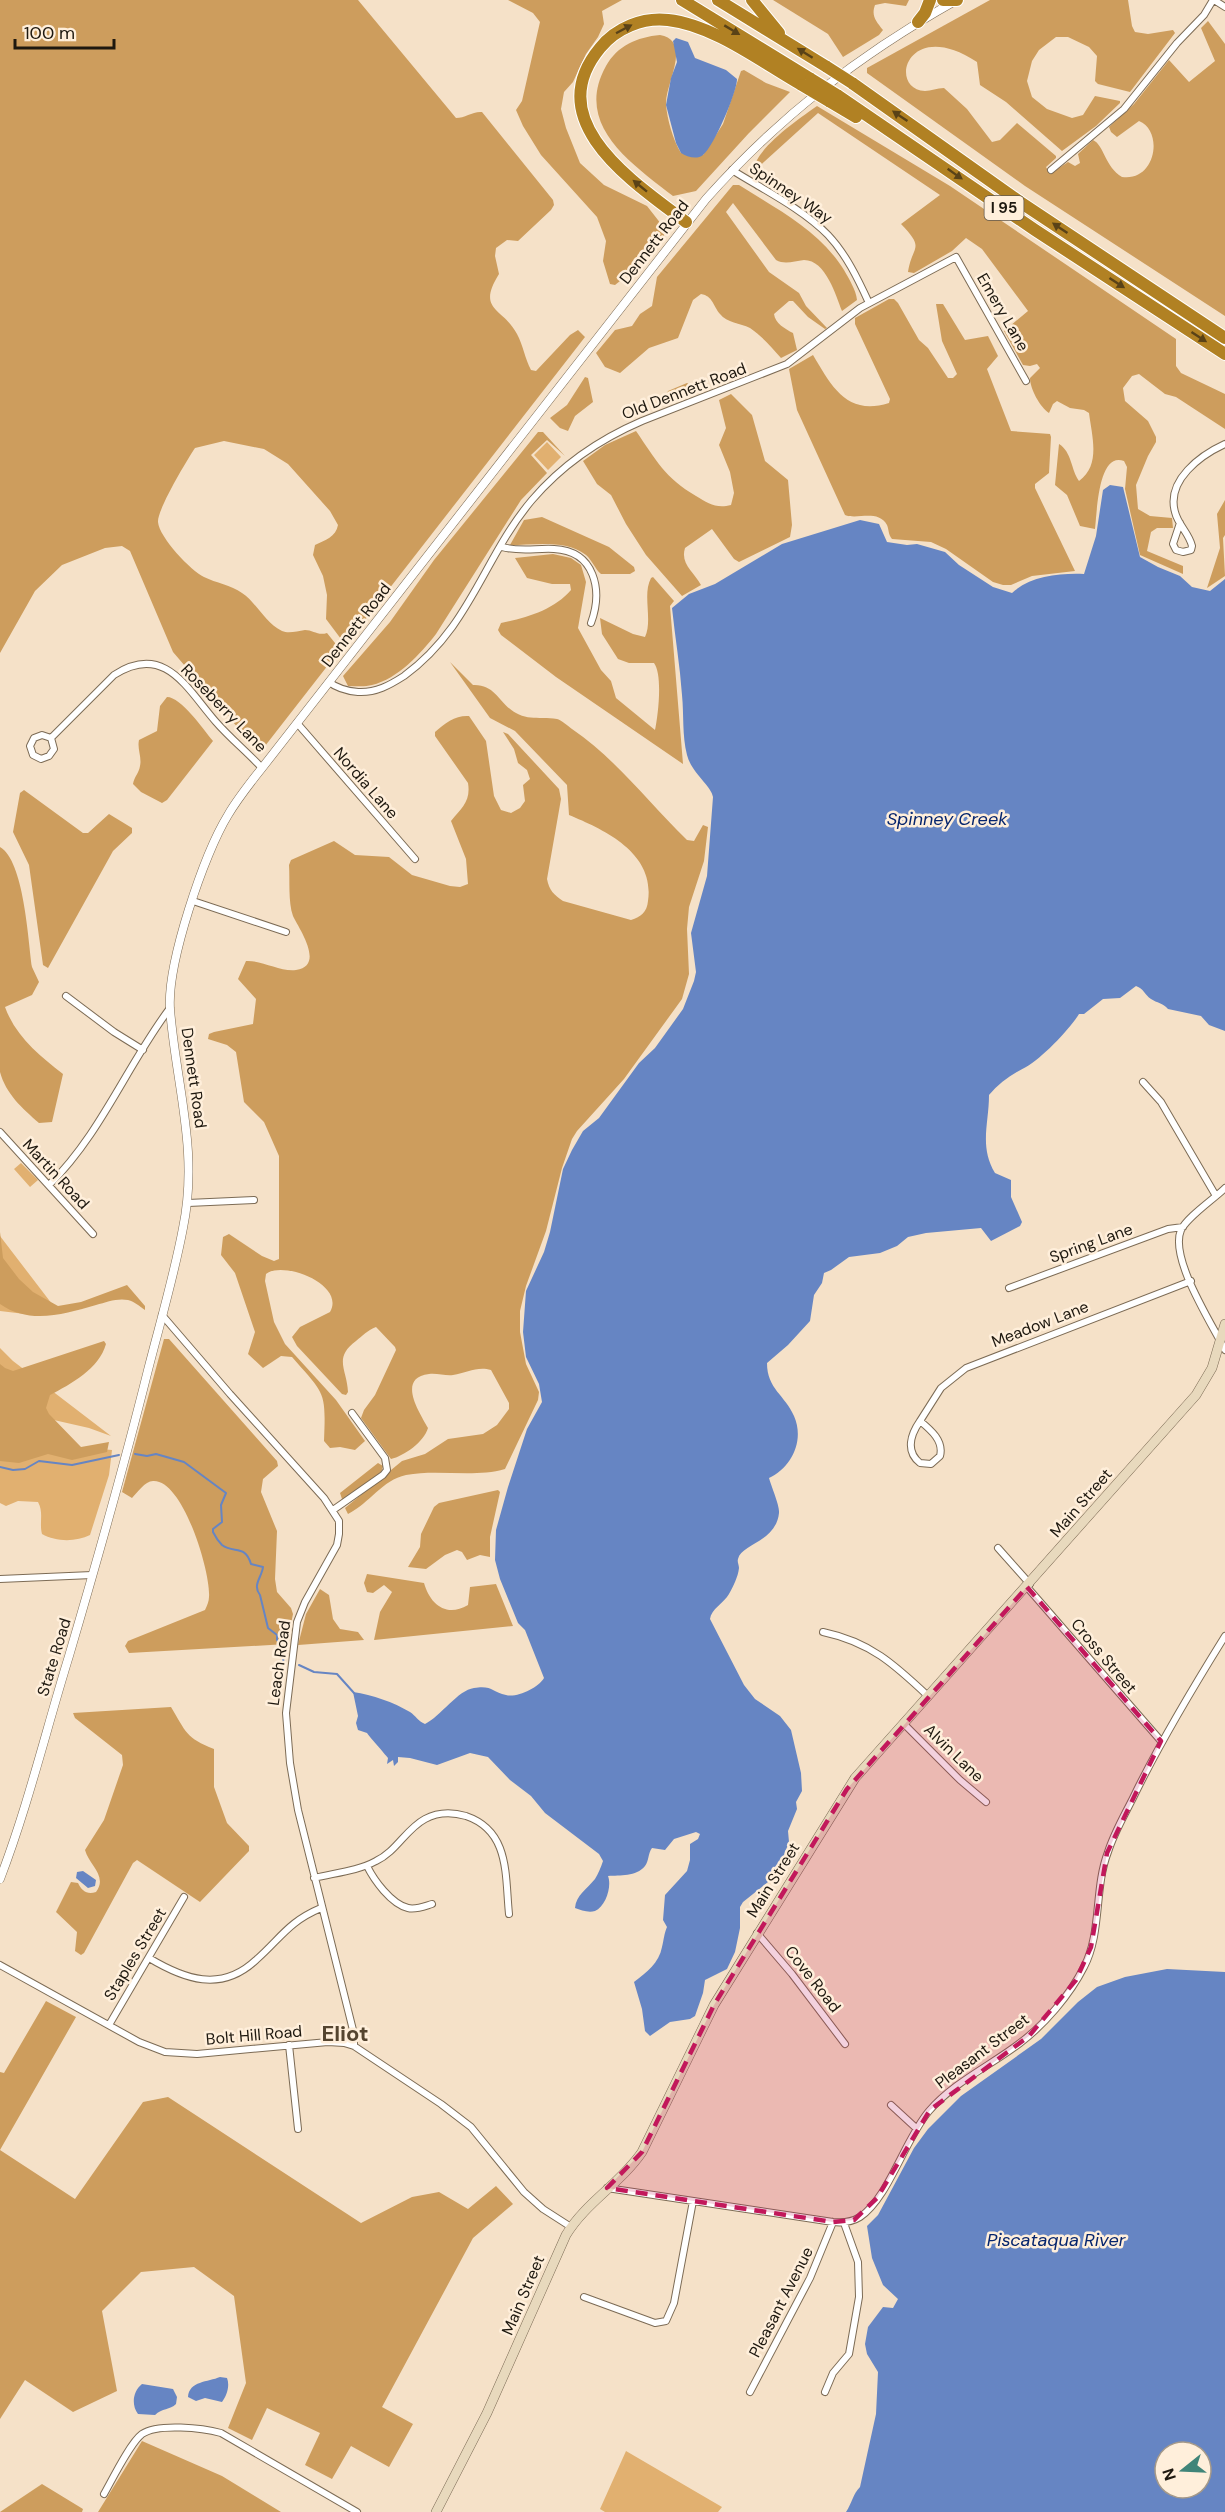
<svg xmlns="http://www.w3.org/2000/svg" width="1225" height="2512" font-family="'DM Sans',sans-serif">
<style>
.green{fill:#e1b070}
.forest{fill:#cd9d5d}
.water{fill:#6685c3;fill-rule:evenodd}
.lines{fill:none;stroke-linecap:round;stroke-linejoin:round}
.stream{stroke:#6685c3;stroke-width:2}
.minor-casing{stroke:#7c6b55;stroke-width:8}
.tertiary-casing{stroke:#7c6b55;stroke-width:9}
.secondary-casing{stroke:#7c6b55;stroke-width:10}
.motorway-casing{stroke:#fff;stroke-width:14}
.minor{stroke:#fff;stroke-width:6}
.tertiary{stroke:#fff;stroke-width:8}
.secondary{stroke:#e8d9bd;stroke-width:9}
.motorway{stroke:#b18123;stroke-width:12}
.motorway-bridge-casing{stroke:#fff;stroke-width:14;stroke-linecap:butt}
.motorway-bridge{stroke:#b18123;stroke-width:12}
.oneway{fill:#594217}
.marked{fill:#c2185b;fill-opacity:0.2;stroke:#c2185b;stroke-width:4.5;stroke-dasharray:12 8;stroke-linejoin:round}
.labels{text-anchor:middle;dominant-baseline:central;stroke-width:5;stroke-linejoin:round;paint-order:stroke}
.shield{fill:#ffefdb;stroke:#62584c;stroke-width:1.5}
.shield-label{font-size:15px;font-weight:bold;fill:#1e180f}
.street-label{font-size:16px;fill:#1e180f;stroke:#ffefdb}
.water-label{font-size:18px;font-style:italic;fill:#06256d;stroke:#ffefdb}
.district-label{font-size:22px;font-weight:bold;fill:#554530;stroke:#ffefdb}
</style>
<rect width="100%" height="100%" fill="#f5e1c8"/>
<path class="green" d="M547 442 561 457 548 470 534 455Z
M21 1163 38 1180 30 1187 14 1169Z
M0 1236 52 1304 25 1314 0 1311Z
M0 1348 13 1361 111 1436 89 1428 23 1413 77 1447 112 1450 109 1475 90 1535C76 1542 56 1542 42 1534 39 1522 44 1513 38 1502L18 1501 6 1506 0 1503Z
M626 2451 722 2507 718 2512H605L600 2509Z"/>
<path class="forest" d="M0 0H358L456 118C465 118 473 111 482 112L553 200 554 205 551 210 518 241 507 240 496 248 495 256 499 274C476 311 503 307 517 334 523 345 525 359 531 370L536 371 570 335 578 330 585 337 347 643H344L326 619 327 595 323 576 313 555 315 545C325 540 336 537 338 525L330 511 288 464 264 449 224 441 195 448C187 460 157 510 158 522 159 537 191 571 204 577 216 583 231 585 242 593 257 603 265 623 282 631 289 634 297 631 305 630 313 630 318 636 327 633L339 648V651L265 746 251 743 173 652 130 551 122 546 105 548 62 565 35 591 0 653Z
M508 0H622L602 11 604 24 598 37 586 54 573 82 564 92 561 109 566 128 580 163 604 185 647 206 665 229 664 236 651 242 620 281 615 285 610 284 603 261 606 241 597 217 541 155 523 126 516 110 522 101 540 22 533 13Z
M773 0H909L906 6 885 3 875 5C871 16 876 21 883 30L879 35 843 57 828 34Z
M990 0H1128L1132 26 1135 32 1148 34 1173 30 1175 33 1130 92 1098 84 1095 81 1097 56 1089 47 1068 37H1056L1039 50 1032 61 1027 81 1032 97 1047 109 1072 118 1083 115 1095 96 1120 101V103L1096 126 1062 151 1006 102 980 85 977 62C907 16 887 89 925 91 931 91 937 88 944 88L967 109 992 142 1000 140 1017 123 1056 156V158L1046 167 1050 174 1068 162 1075 166 1080 163 1078 154 1093 140C1104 145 1105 167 1122 177 1156 182 1164 131 1139 121L1117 137 1111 132 1109 127 1134 104 1169 60 1189 82 1215 61 1201 28 1208 21 1225 44V316L1025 186 867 73V68Z
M660 35C693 41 665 84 666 104 667 119 673 140 681 153L703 155 723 124 741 71 744 70 766 83 790 92 749 133 696 191 673 196C632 164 573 125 606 66 617 46 637 37 660 35Z
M817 106 950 186 1176 339V366L1181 373 1225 394V429L1176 397 1165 394 1139 374 1132 376 1123 388 1125 401 1148 421 1156 437V442L1148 456 1136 485 1138 509 1150 516 1172 518 1173 528H1157L1151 532 1147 551 1183 566V574L1140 555 1125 489 1127 467 1124 461C1098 451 1097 513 1095 529L1080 526 1067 495 1055 485 1059 444C1072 452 1071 470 1079 481 1101 465 1092 437 1089 413L1084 410 1070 408 1057 401 1053 404 1049 413C1040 407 1030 389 1030 378L1040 368 1037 364 1030 366 1023 365 1004 331 1028 311 982 249 966 238 952 251 914 273 908 272C912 245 926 250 901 224L940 195 818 113 754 171C753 150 800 118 817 106Z
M733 185H739C778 210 819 230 844 270 849 279 856 290 857 300L842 311C836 296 826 260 804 260 794 261 785 265 776 260L733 203 726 212 769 272 799 293 806 306 827 328 825 329 808 317 793 301H789L774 314C775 323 785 329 793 333L797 350 781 358C771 347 762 336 750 328 740 323 727 323 720 314 713 306 713 296 701 294L693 300 678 338 649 348 620 373 605 367 596 353 615 330 632 326 640 314 652 306 657 277Z
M889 299H894L898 303 919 340 928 348 948 378H953L957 374 942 341 936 304H943L965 340 988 336 998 356 987 369 1011 431 1050 434 1051 437 1049 473 1035 484V488L1075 571 1032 576 1011 585H1003L993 582 946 549 931 542 892 539C888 534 889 530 887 525 878 509 857 520 845 515L797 410 789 369 813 355C832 387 847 416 889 403L890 399 855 324V318Z
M585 377 588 378 593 402 575 416 568 431 560 428 550 418 567 405Z
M687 383 690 385 692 394 672 402 666 396 668 391Z
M731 394 752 415 765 461 788 480 792 525 790 537 739 562 734 559 712 529 685 548C680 564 694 572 701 585L682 596 646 555 626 524 611 495 597 484 583 461 605 445 636 431C656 460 665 478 696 496 708 503 716 509 731 505L734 493 730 472 719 445 726 428 719 400Z
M538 432H543L565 456 547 440 531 455 547 473 521 500 436 634C421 653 398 679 372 685 365 687 356 686 348 686L343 676 390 622 434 560Z
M1225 500V535L1223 538 1225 576 1207 588 1220 548 1217 514Z
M542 517 609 547 634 567 635 571 630 574H601C595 569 592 560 586 555 566 539 533 545 510 545L524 520Z
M553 554 571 558 581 565 586 582 578 628 601 670 611 681 616 698 655 730C658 716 663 675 654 663H629L618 659 602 634 600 618 633 634 645 637C653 620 642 595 651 578L653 577 674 601 670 606 683 764 556 677 501 635 498 630 501 623C526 618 554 610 571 590L570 584H552L527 578 515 558Z
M450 662 473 685C496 684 499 704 516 713 530 721 543 716 557 719 561 720 568 726 572 729 616 759 649 803 687 840L694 841 703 825 708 827 704 861 689 907 687 929 689 974 682 999 624 1079 577 1131 572 1139 562 1168 546 1231 526 1286 520 1311V1332L526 1364 539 1392 538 1400 505 1469C474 1478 438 1469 406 1475 382 1480 370 1503 348 1514L345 1508 402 1461 425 1454 448 1439 483 1434 497 1425 509 1409V1403L491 1370C477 1366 467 1373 453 1375 446 1376 437 1373 429 1374 396 1378 420 1413 428 1428 424 1442 404 1456 391 1459L361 1418 364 1410 375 1395 396 1350 395 1347 376 1327C368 1330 362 1336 356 1341 333 1358 347 1369 348 1392L346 1395 342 1394 297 1346 292 1337 300 1327 330 1312C346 1284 282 1260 266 1274L265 1281 274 1322 285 1344 336 1400 365 1441 355 1450 340 1447 330 1448 324 1441C326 1390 325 1395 292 1357L281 1356 263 1368 248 1354 255 1332 235 1273 221 1255 223 1237 229 1234 262 1256 274 1261 279 1259V1156L264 1122 244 1102 236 1052 227 1045 208 1039 209 1034 214 1032 253 1024 256 999 238 979 246 961C262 960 280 972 296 970 326 966 298 927 293 916 288 902 290 880 289 865L291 860 334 841 355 855 389 857 412 875 450 886 460 887 468 884 466 859 451 821C462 808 471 801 468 783L435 736V732C445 723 456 715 469 716L486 741 494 796 501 810 511 813 520 808 525 801 523 785 530 779 527 770 518 763 514 749 503 732 508 734 559 789 561 799 547 879C549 890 554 895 563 901L631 920C641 917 647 912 648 901 655 853 605 830 569 815L567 785 515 731 490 718Z
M167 697C181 697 203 729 213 741L167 800 162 803 141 792 133 784C134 777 139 773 140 766 142 757 137 749 139 740L157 731 160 706Z
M24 790 83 833H88L109 814 132 828V833L113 851 48 968 43 965 29 865 13 832 20 793Z
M0 847C24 861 28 939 32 967L39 982 32 995 5 1007C16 1037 39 1055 63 1074L52 1122 39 1123C22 1108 6 1094 0 1072Z
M0 1232 3 1258 19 1279 33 1292 58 1306 81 1302 127 1285 145 1306V1310C139 1306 135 1302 128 1300 117 1298 107 1302 96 1305 64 1314 30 1325 0 1304Z
M164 1339H169L277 1461 278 1466 263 1479 261 1492 277 1531 275 1579 277 1592 291 1608 293 1614 287 1644 129 1653 125 1646 128 1641 205 1610C207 1606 209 1601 209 1597 211 1573 183 1479 153 1481 145 1481 137 1493 132 1498L122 1492Z
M104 1341 106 1344C99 1369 71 1384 50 1395L46 1408 49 1414 81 1447 109 1442 107 1452 72 1460 48 1454 19 1463 0 1461V1364L5 1368 13 1371Z
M378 1463 383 1466 381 1473 344 1501 342 1499 340 1493Z
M498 1490 500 1492 490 1537V1557L480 1555 467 1560 462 1552 457 1550 445 1555 426 1569 408 1567 420 1547 421 1534 434 1507 439 1503Z
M367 1574 424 1583C430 1604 446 1618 468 1605L470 1587 496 1584 513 1626 374 1640 380 1612 392 1592 384 1585 373 1593 367 1592 364 1583Z
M320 1589 329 1595 333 1619 340 1629 358 1632 364 1640 298 1645 306 1614Z
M171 1707C186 1732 186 1738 214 1749V1787L227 1823 249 1846V1851L200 1902 137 1860 133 1863 84 1953 81 1955 75 1951 77 1932 56 1912 71 1882 78 1883C82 1891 87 1895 96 1892 108 1876 89 1865 85 1850L104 1820 123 1765 122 1755 75 1718 73 1713Z
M46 2001 76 2017 0 2150 75 2199 143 2102 168 2097 361 2223 412 2197 439 2192 468 2209 496 2186 513 2204 473 2238 382 2407 413 2424 389 2467 351 2446 332 2479 305 2465 320 2433 267 2408 252 2440 228 2428 246 2383 234 2296 194 2267 141 2272 102 2311 117 2391 73 2412 25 2380 0 2419V2072L4 2073Z
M142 2441 222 2476 281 2512H98Z
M42 2484 83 2509 82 2512H0Z"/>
<path class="water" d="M676 38 688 42 695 58 726 70 737 79C737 92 714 146 703 155 697 160 687 157 681 153L676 143 666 105 671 78 677 62 673 41Z
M1110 485 1123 487 1140 557 1158 567 1180 576 1192 587 1210 591 1225 579V1031L1209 1025 1201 1016 1168 1009C1163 1003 1157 1003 1151 999 1144 994 1144 989 1136 986L1120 998 1103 999 1084 1014H1079C1069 1030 1042 1058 1026 1067 1012 1074 999 1083 989 1095 989 1124 979 1146 995 1173L1011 1180V1197L1022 1222 1020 1226 991 1241 981 1228 926 1233 908 1237 897 1246 880 1253 849 1257 831 1270 824 1273 822 1283 814 1295 810 1321 788 1345 767 1363C767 1389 785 1395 794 1416 805 1441 791 1468 769 1478 771 1486 780 1506 779 1513 776 1542 741 1544 738 1559 737 1562 739 1565 739 1568 738 1577 733 1587 729 1594 724 1603 711 1609 710 1619L744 1685 755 1699 780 1716 791 1730 801 1773 802 1791 796 1802 797 1809 788 1831 789 1842 782 1860 768 1882 743 1902 740 1907V1928L735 1952 727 1969 705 1980 703 1993 695 2016 690 2019 670 2022 650 2036 645 2031 642 2009 634 1982C647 1972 659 1963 662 1947 664 1939 664 1934 667 1927L663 1920 665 1895 687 1871 690 1860V1844L698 1839 700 1834 696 1832 674 1839 665 1850 652 1848C648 1853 649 1861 645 1866 636 1877 620 1875 608 1876 612 1886 606 1906 595 1911 588 1913 581 1910 575 1908 576 1895 587 1889 595 1879 598 1874 601 1867 603 1861L599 1854 545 1813 531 1796 510 1780 488 1757 470 1753 437 1765 410 1758 398 1757V1762L394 1766 393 1760 387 1764 388 1758C385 1754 368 1735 367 1733L358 1730 356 1723 358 1716 353 1692C373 1695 393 1702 410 1712 416 1716 418 1721 425 1724 441 1716 458 1690 474 1688 492 1685 492 1692 506 1695 517 1698 538 1688 544 1678L525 1630 518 1623 500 1579 495 1560 496 1530 508 1487 527 1429 542 1402 539 1384 526 1357 523 1332 526 1291 544 1252 550 1232 563 1169 572 1150 583 1131 599 1118 639 1063 655 1048 683 1009 694 981 696 972 691 933 707 876 713 797C711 785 692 774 687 755 682 735 684 715 682 695 680 666 675 637 672 608L689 594 715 584 782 544 860 520 879 524 887 542 907 545 917 544 945 552 959 565 993 587 1012 593C1030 576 1060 573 1084 574L1096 536 1103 490Z
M83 1871 96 1880 95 1886 88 1888 76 1878 77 1872Z
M1167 1969 1225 1972V2512H846C852 2503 853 2494 860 2487L876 2414 878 2372 867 2354 865 2344 868 2327 883 2307 893 2308 898 2299 883 2285 872 2258 867 2226 878 2215 914 2148 928 2129 961 2096 1041 2039 1078 2002 1097 1987 1125 1977ZM1165 2452H1201V2488H1165Z
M220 2377 227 2378C230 2386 227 2395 222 2402L205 2398 196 2401 188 2397C189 2381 208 2382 220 2377Z
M142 2384 173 2389 177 2397 176 2404C170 2410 162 2408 155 2415L138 2414C131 2405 133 2391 142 2384Z"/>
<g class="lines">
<path class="stream" d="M135 1454 147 1456 156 1454 184 1462 226 1493 221 1505 222 1522 213 1529V1532C215 1536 219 1542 222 1545 234 1554 245 1544 251 1564L263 1567C262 1577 252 1585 260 1595L268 1628 277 1635V1640L284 1649 283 1664
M0 1467 13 1470 25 1469 39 1461 72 1465 119 1455
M299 1665 314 1672 337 1674 354 1693"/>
<g class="minor-casing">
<path id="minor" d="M1214 0 1225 7
M732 170C762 189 803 209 828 235 846 254 858 279 869 303
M1051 170 1124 109 1177 43 1204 15 1213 0
M1180 523 1173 544 1176 550 1183 552 1191 550 1192 546C1189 533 1178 525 1175 512 1166 480 1201 455 1225 444
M502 547C519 552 537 548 554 549 595 551 603 590 591 623
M329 682C338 689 347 691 358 692 376 693 390 685 404 676 471 627 483 558 532 500 561 466 600 439 642 421L787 364 860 308 956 257 1026 381
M297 723 415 859
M51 738 54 749 49 756 41 759 33 755 30 746 34 738 42 735 51 738 114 675C165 642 187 689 216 722 230 738 247 752 262 768
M193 901 286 932
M66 996 114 1032 143 1050
M1143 1082 1161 1102 1216 1196
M0 1132 93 1234
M49 1185C101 1134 127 1065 170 1008
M1225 1188C1214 1199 1187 1217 1181 1230 1169 1258 1212 1324 1225 1350
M188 1203 254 1200
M1009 1288 1168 1229 1183 1227
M162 1315 230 1394 324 1498 339 1521V1534L337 1545 305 1602 297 1622 286 1713 290 1763 298 1810 354 2034V2046
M920 1421 941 1388 966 1368 1191 1281
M920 1421C931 1430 944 1441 940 1456L931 1464 920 1463C905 1451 911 1434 920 1421Z
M333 1510 383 1475 387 1470 385 1458 352 1413
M998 1548 1030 1584
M0 1579 92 1575
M1027 1587 1161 1741
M823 1632C870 1642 894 1664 928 1696
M903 1723 960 1780 986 1802
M367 1866C374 1880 391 1904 408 1908 416 1910 425 1906 432 1904
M314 1878C334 1873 358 1871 376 1861 396 1852 406 1829 425 1819 438 1812 452 1812 466 1816 510 1831 505 1875 509 1914
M757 1933 792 1974 845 2044
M149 1958C184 1979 221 1993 256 1960 281 1938 288 1922 321 1908
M0 1965 139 2042 165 2052 197 2054 328 2042 344 2043 354 2046 441 2104 471 2127 524 2192 543 2209 571 2227
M109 2025 184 1897
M289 2045 298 2129
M891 2105 916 2128
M607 2188 833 2222C842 2223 852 2222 860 2217 888 2199 905 2139 929 2111 954 2082 990 2066 1020 2043 1044 2025 1070 1995 1084 1967 1102 1933 1094 1888 1108 1852 1114 1833 1124 1816 1133 1798 1160 1742 1192 1689 1225 1636
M584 2297 655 2323 666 2321 674 2303 693 2201
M750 2392 810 2278 833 2222
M825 2392 833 2373 849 2354 859 2297 858 2262 844 2223
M104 2494C112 2480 130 2443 142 2434 158 2423 203 2428 221 2433L357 2512"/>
</g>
<g class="tertiary-casing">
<path id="tertiary" d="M0 1879C28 1806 46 1730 69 1656 97 1561 124 1466 148 1370 160 1323 174 1276 183 1228 199 1151 176 1085 170 1009 167 963 204 854 228 815 238 798 250 783 262 768L706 199C779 117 859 55 955 1"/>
</g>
<g class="secondary-casing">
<path id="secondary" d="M436 2512 487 2413 566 2235C586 2202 621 2183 642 2152L714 2005 855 1778 1196 1395 1212 1368 1225 1324"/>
</g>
<g class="motorway-casing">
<path id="motorway" d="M682 0 811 79
M718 0 827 67
M752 0 779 33
M943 0H957
M918 22 925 13 930 0
M852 83 1020 202 1225 338
M837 95 1035 230 1225 354
M829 101 856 117
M686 222C635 183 539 122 600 48 616 28 643 17 668 20 714 25 763 63 802 85"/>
</g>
<use href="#minor" class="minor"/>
<use href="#tertiary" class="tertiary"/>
<use href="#secondary" class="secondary"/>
<use href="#motorway" class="motorway"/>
<g class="motorway-bridge-casing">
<path id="motorway-bridge" d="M827 67 852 83
M811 79 837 95
M802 85 829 101"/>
</g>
<use href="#motorway-bridge" class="motorway-bridge"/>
</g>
<defs><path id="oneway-solid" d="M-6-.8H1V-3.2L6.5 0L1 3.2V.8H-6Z" transform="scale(1.5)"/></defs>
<g class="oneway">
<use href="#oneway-solid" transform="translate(624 29) rotate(-28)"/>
<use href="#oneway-solid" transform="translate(732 30) rotate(31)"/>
<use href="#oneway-solid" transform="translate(805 53) rotate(-148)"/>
<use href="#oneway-solid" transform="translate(900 116) rotate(-146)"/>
<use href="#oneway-solid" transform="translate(955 174) rotate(35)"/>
<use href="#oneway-solid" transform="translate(640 186) rotate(-141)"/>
<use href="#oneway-solid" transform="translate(1060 228) rotate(-146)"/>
<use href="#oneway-solid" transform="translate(1117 283) rotate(33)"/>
<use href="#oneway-solid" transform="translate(1199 337) rotate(33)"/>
</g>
<path class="marked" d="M1027 1587 1161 1741 1107 1853 1091 1947 1076 1980 1029 2036 930 2110 877 2198 854 2220 833 2222 607 2188 642 2152 714 2005 847 1789Z"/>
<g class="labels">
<rect class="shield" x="984.5" y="196" width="39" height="24" rx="4.5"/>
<g class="shield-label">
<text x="1004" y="208">I 95</text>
</g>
<g class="street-label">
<text transform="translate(791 193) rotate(34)">Spinney Way</text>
<text transform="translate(654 242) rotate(-52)">Dennett Road</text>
<text transform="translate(1003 312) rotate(60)">Emery Lane</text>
<text transform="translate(684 391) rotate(-21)">Old Dennett Road</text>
<text transform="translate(356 625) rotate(-52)">Dennett Road</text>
<text transform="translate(224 708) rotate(46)">Roseberry Lane</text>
<text transform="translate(366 783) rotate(49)">Nordia Lane</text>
<text transform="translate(194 1078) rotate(82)">Dennett Road</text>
<text transform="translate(56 1174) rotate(47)">Martin Road</text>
<text transform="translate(1091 1243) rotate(-20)">Spring Lane</text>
<text transform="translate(1040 1324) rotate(-21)">Meadow Lane</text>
<text transform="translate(1081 1503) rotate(-49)">Main Street</text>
<text transform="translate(1104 1656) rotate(50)">Cross Street</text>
<text transform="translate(54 1657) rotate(-73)">State Road</text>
<text transform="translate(279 1663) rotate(-82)">Leach Road</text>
<text transform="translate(954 1753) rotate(44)">Alvin Lane</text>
<text transform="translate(773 1880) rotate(-58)">Main Street</text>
<text transform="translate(135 1954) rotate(-59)">Staples Street</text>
<text transform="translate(813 1979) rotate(52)">Cove Road</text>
<text transform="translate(254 2035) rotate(-5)">Bolt Hill Road</text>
<text transform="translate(982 2051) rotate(-37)">Pleasant Street</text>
<text transform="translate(523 2295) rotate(-67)">Main Street</text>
<text transform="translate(781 2302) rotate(-63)">Pleasant Avenue</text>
</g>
<g class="water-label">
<text x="947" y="819">Spinney Creek</text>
<text x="1056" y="2240">Piscataqua River</text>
</g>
<g class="district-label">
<text x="345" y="2033">Eliot</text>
</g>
</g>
<g transform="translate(1183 2470) rotate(252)"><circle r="28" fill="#ffefdb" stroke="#a59989" stroke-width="1.5"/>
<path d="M0-4.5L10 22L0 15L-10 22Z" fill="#408579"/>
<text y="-9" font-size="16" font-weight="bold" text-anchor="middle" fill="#1e180f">N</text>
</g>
<path d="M15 39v9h99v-9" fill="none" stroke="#1e180f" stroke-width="3"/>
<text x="24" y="39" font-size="18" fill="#1e180f" stroke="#ffefdb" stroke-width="4.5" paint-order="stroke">100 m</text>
</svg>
